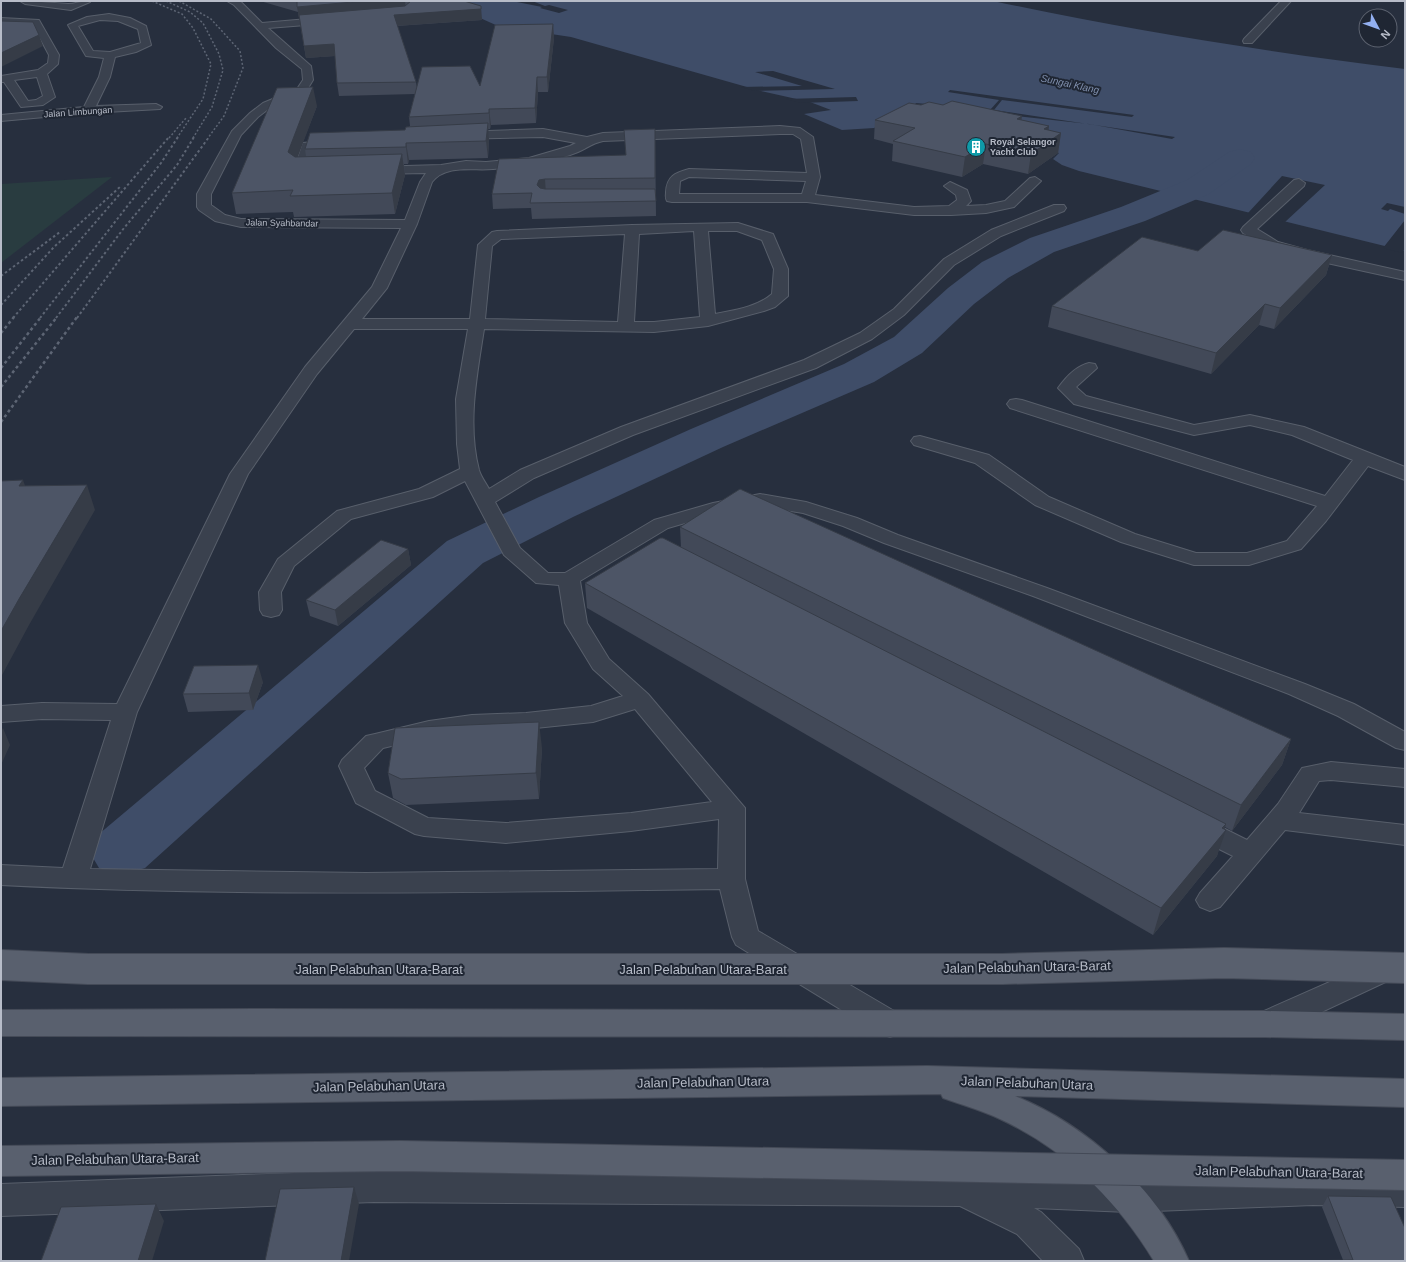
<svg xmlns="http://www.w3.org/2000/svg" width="1406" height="1262" font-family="Helvetica,sans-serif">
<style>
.green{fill:#293c40}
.water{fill:#3f4d68}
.pier{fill:#272f3e}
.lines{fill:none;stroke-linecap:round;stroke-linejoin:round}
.river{fill:#3f4d68;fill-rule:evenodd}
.minor-casing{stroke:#585f6b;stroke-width:2}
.major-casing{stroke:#444a57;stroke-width:2}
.minor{fill:#3a414e;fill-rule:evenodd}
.major{fill:#59606e;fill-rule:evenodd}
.rail-far2{stroke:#5d6574;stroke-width:1.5;stroke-dasharray:2 2;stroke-linecap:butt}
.rail-far1{stroke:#5d6574;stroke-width:2;stroke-dasharray:2.5 2.5;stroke-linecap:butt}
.rail{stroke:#5d6574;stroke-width:2.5;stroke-dasharray:3 3;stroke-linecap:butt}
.major-bridge-casing{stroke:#444a57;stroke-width:32;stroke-linecap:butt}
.major-bridge{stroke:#59606e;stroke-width:30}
.wall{fill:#424958}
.shaded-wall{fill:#363c47}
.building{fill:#4d5566;stroke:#363c47}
.labels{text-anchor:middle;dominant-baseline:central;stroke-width:4;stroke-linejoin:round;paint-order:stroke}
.far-street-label{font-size:9px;fill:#b7bcc8;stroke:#1f2633}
.far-poi-label{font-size:9px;font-weight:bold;fill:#b7bcc8;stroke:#1f2633;text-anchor:start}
.far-water-label{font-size:10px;font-style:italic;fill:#8090ae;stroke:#1f2633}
.near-street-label{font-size:13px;fill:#b7bcc8;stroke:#1f2633}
</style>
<rect width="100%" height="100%" fill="#272f3e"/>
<path class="green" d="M112 177 1 263V184Z"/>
<path class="water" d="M442 1H993C1129 30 1267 52 1405 69V251L1079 171 1062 165 1053 159 1059 153 1043 149 891 118 874 128 842 130 804 114 831 110 810 102 761 91 571 37 498 26Z"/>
<path class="pier" d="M532 1 545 6 549 5 568 10 559 13 540 8 542 7 517 2Z
M773 71 835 89 755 91 741 87 802 86 755 72Z
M950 90 1134 115 1132 117 1002 100 994 110 1175 137 1172 139 1089 124 925 106 910 111 916 103 990 110 999 100 948 92Z
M856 97 858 101 801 103 785 99Z
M1282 176 1325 185 1285 222 1248 213Z
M1387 203 1405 207V214L1390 209 1388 211 1381 209Z
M1405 220V249L1403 251 1402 253 1383 248Z"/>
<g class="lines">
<path class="river" d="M1240 149 1251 152 1255 158 1251 164 1209 194 1145 221 1054 252 1008 278 974 304 922 353 874 382 723 447 573 517 483 563 145 868 122 875 99 868 89 851 99 834 447 541 539 497 691 429 844 364 894 337 948 288 982 262 1030 238 1121 207 1187 180 1229 152Z"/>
<g class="minor-casing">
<path id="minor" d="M20 1C37 1 52 3 68 4 76 4 82 0 90 2L71 10 25 4Z
M227 1H240L262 23 331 17 336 20 331 23 268 28 311 66 313 80 305 93 271 107 258 117 241 135 211 194V205L225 215 241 219 405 220 420 182 426 173 375 174 371 173 369 170 371 167 441 165 466 161 486 162 529 158 570 146 576 143 543 137 455 139 453 136 459 132 543 129 587 137 603 133 780 126 800 128 813 137 820 177 815 195 914 207 949 206 957 200 956 195 944 186 950 182 967 190 971 201 966 206 986 205 1005 201 1030 178 1035 177 1041 181 1014 207 986 213 951 215H914L807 202H672L667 201C665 197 666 196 666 192 667 176 675 173 689 169L807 173 801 139 793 134H780L603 141C593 143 587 148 578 152 551 163 522 166 493 169 473 171 446 164 432 182L417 224 387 288 362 319H470L478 245 492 232 497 231 632 225 738 223 773 234 788 269V296L775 307 764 311 708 326 654 332 484 329C477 375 467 424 479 470 481 477 486 483 489 489L520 470 621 427 804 360 860 333 894 309 944 259 991 230 1054 205H1064L1066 208 1064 211 1001 236 954 265 904 315 872 339 816 368 633 435 534 478 495 502 520 548 548 573H565L654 520 713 503 760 494 806 502 857 518 898 535 1047 588 1305 684 1354 704 1405 732V750L1396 748 1338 716 1289 694 1033 596 884 543 843 526 803 513 760 506 716 514 668 528 580 581 587 623 609 659 648 694 745 808V879L758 931 901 1015 905 1024 901 1033 890 1037 879 1033 736 945 732 937 720 889C480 892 240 897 1 885V865L63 868 111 720 42 719 1 722V706L42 703 117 704 230 474 305 367 372 287 401 228 241 227 215 221 199 210 197 207V194L232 131 250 113 263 103 297 89 303 80 302 69 276 48 234 5ZM689 177 806 181 802 194H679L680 181ZM694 231 700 317 654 322H634L639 234ZM708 231H737L762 240 774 269 772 294C757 307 735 310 715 314ZM625 234 618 322 485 319 492 246 501 239ZM354 329H468L456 399 457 444 460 469 419 489 337 511 278 559 259 592 260 610 263 615 271 617 279 615 282 610 281 592 294 566 351 519 433 497 465 481 504 555 536 583 559 585 565 623 593 669 623 696 591 706 526 713 472 715 429 721 375 734 366 736 342 760 339 766 356 803 415 834 424 836 506 843 631 831 719 819 718 869 366 873 90 869 137 712 248 474 317 374ZM635 709 712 802 631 813 506 823 428 818 375 791 364 768 383 748 429 737 472 731 526 729 593 722Z
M1281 1H1291L1252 43H1244L1243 41 1244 39Z
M109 14 130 18 146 26 151 45 136 52 115 57 110 77 96 106 156 104 162 107 160 109 88 113 1 121V115L84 107 99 77 104 58 86 56 68 25 87 17ZM100 20 118 21 138 29 141 43 110 52 93 51 78 26Z
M1 18 39 20 59 55 58 64 47 74 55 97 43 105 21 107 4 82H1V76L38 70 48 63 49 55 33 25 1 24ZM37 77 43 96 36 100 28 101 14 80Z
M331 140 335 141 337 144 335 147 312 149 306 168 318 169 320 172 318 175H295L293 172 303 143Z
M1299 179 1305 183 1304 186 1257 229 1278 242 1307 250 1405 272V280L1304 258 1268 248 1243 233 1241 230 1243 227 1294 180Z
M1089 363 1095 364 1097 368 1076 387 1086 396 1194 425 1250 415 1304 427 1405 467V480L1368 466 1326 521 1301 549 1249 565H1194L1121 542 1035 505 975 463 914 445 911 441 914 437 920 436 989 455 1049 497 1135 534 1196 553H1247L1287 541 1317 506 1010 408 1007 404 1010 400 1016 399 1022 400 1325 496 1353 460 1292 435 1250 425 1194 435 1074 404 1058 388C1066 377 1076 366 1089 363Z
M1331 762 1405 769V787L1331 780 1319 781 1299 813 1405 825V845L1285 830 1220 907 1210 911 1200 907 1196 900 1200 893 1233 856 1187 833 1183 826 1187 819 1196 817 1205 819 1247 840 1278 804 1302 768Z
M1384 958 1394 962 1398 970 1394 978 1277 1033 1266 1037 1255 1033 1251 1024 1255 1015Z
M374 1170 963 1174 967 1176 971 1174 1128 1180 1313 1173 1405 1175V1207L1313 1205 1128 1212 1034 1208 1041 1212 1079 1249 1084 1261H1043L1017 1234 960 1206 374 1202 1 1216V1184Z"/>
</g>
<g class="major-casing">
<path id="major" d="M257 1009 1265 1011 1405 1014V1040L1265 1037 1 1036V1010Z
M927 1066 1405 1079V1107L1015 1096C1086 1124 1159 1190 1189 1261H1154C1117 1200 1065 1149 1000 1119 981 1110 962 1105 943 1098L941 1094 1 1106V1078Z"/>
</g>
<use href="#minor" class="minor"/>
<use href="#major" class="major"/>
<path class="rail-far2" d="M152 1 182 14 193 28 211 64 203 99 177 138
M166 1 190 12 203 23 219 54 223 70 212 107 193 138
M179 1 211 19 240 51 243 68 224 116 208 138
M169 138 186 118"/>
<path class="rail-far1" d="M1 276 60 232
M1 305 54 247 121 186
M13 318 169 137
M40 318 161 163 178 137
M56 318 124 228 177 165 194 137
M77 318 209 137"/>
<path class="rail" d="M1 333 14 317
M1 368 41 317
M1 387 57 317
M1 422 77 317"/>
<g class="major-bridge-casing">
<path id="major-bridge" d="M1 965 88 969H1002L1224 963 1405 968
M1 1161 400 1156 1405 1175"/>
</g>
<use href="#major-bridge" class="major-bridge"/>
</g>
<path class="wall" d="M260 1H464L482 17V20L397 26 416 82 417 88 480 86 553 24 554 38 548 92H538L536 123 491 125 490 129H488L489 140 488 158 409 160 408 164H404L405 175 395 214 294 217 293 212 236 214 232 193 317 106 297 157H306L305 149 405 130 410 126 409 117 415 94 339 96 337 83 335 56 306 58 298 12Z
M921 105 1022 120 1049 126 1048 130 1061 133 1058 153 1028 174 983 164 962 177 892 161 893 144 874 139 875 120Z
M655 129 656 216 532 219 531 208 493 209 492 194 626 155 624 130Z
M1198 251 1332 255 1326 275 1274 329 1259 325 1211 374 1048 327 1052 306Z
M680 527 1291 739 1282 765 1232 831 1225 827 1217 856 1153 935 587 608 585 583 681 547Z
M408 549 411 565 338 626 310 616 306 600Z
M263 682 253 710 188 712 183 694Z
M542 748 539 799 406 805 393 798 388 773Z
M1328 1196 1405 1261 1343 1260 1322 1207Z"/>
<path class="shaded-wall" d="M364 1H405L406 9 299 18 297 7Z
M481 6 482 20 395 26 394 15Z
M553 24 554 38 548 92 547 77Z
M39 35 43 46 1 67V53Z
M334 44 335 56 306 58 304 46Z
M537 77 538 92 536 123 535 108Z
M313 87 317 106 292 172 288 152Z
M489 109 491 125 490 129 489 113Z
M1022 116 1019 136 1017 119Z
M488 123 489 140 488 158 486 141Z
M1049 126 1047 143 1061 133 1058 153 1028 174 1031 154 1044 129Z
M406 143 409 160 408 164 406 147Z
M986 144 983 164 962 177 965 157Z
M402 154 405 175 395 214 392 193Z
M545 179 546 194 540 195 537 185 539 180Z
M1332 255 1326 275 1274 329 1280 308Z
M1265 304 1259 325 1211 374 1216 353Z
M23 480 32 505 19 486Z
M87 485 95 510 29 625 1 677V631L19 599Z
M408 549 411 565 338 626 335 610Z
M258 665 263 682 253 710 249 693Z
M539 722 542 748 539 799 536 773Z
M3 728 10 745 1 765V732Z
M1291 739 1282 765 1232 831 1241 805Z
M1226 824 1223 834 1226 830 1217 856 1153 935 1161 908Z
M354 1187 359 1204 349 1261H341Z
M156 1204 164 1221 152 1261H138Z"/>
<path class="building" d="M295 1H364L297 7V1Z
M411 1H464L481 6V9L394 15 416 82 337 83 334 44 304 46 299 15 405 6Z
M1 21 33 22 39 35 1 53Z
M553 24 547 77H537L535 108 489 109V113L409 117 422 67 470 66 480 86 495 25Z
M313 87 288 152 295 157 402 154 392 193 290 196 293 190 232 193 277 88Z
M952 101 1022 116 1017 119 1049 126 1044 129 1061 133 1031 154 986 144 965 157 893 141 915 128 875 120 909 103 921 105 929 102 943 105Z
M488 123 486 141 406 143V147L305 149 310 133 405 130 406 127Z
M655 129V178L545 179 539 180 537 185 540 188 545 189H655L656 201 530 203 532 193 492 194 499 159 626 155 624 130Z
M1223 230 1332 255 1280 308 1265 304 1216 353 1052 306 1142 237 1198 251Z
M23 480 19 486 87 485 19 599 1 631V481Z
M740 489 1291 739 1241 805 680 527Z
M660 538H663L1226 824 1222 828 1226 830 1161 908 585 583Z
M381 540 408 549 335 610 306 600Z
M258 665 249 693 183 694 194 666Z
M539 722 536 773 401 779 388 773 395 728Z
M354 1187 341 1261H265L280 1189Z
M1328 1196 1391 1197 1405 1228V1261H1296L1353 1260Z
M156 1204 138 1261H41L61 1207Z"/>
<defs>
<g id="building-disc" transform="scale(1)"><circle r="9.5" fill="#0f9aa8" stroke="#1f2633"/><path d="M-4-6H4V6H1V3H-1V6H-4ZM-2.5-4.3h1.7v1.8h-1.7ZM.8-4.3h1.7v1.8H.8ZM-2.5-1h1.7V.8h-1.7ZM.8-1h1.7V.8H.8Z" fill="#fff"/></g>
</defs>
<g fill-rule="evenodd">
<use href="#building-disc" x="976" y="147"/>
</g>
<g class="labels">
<g class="far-street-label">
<text transform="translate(78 112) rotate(-4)">Jalan Limbungan</text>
<text transform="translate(282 223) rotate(1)">Jalan Syahbandar</text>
</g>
<g class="far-poi-label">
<text x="990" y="142">Royal Selangor<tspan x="990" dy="10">Yacht Club</tspan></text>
</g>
<g class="far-water-label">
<text transform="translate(1070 84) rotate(12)">Sungai Klang</text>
</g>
<g class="near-street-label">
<text transform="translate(1027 967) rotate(-1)">Jalan Pelabuhan Utara-Barat</text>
<text x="379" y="969">Jalan Pelabuhan Utara-Barat</text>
<text x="703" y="969">Jalan Pelabuhan Utara-Barat</text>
<text transform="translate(703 1082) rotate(-1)">Jalan Pelabuhan Utara</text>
<text transform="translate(1027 1083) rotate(2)">Jalan Pelabuhan Utara</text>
<text transform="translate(379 1086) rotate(-1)">Jalan Pelabuhan Utara</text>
<text transform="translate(115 1159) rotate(-1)">Jalan Pelabuhan Utara-Barat</text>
<text transform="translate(1279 1172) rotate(1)">Jalan Pelabuhan Utara-Barat</text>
</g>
</g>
<rect width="1406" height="1262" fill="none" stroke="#b7bcc8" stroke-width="4"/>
<g transform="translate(1378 28) rotate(131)"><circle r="19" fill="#1f2633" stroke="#5c626f"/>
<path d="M0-3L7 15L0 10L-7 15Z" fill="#93b0f1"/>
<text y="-6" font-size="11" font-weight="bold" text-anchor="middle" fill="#b7bcc8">N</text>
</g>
</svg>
